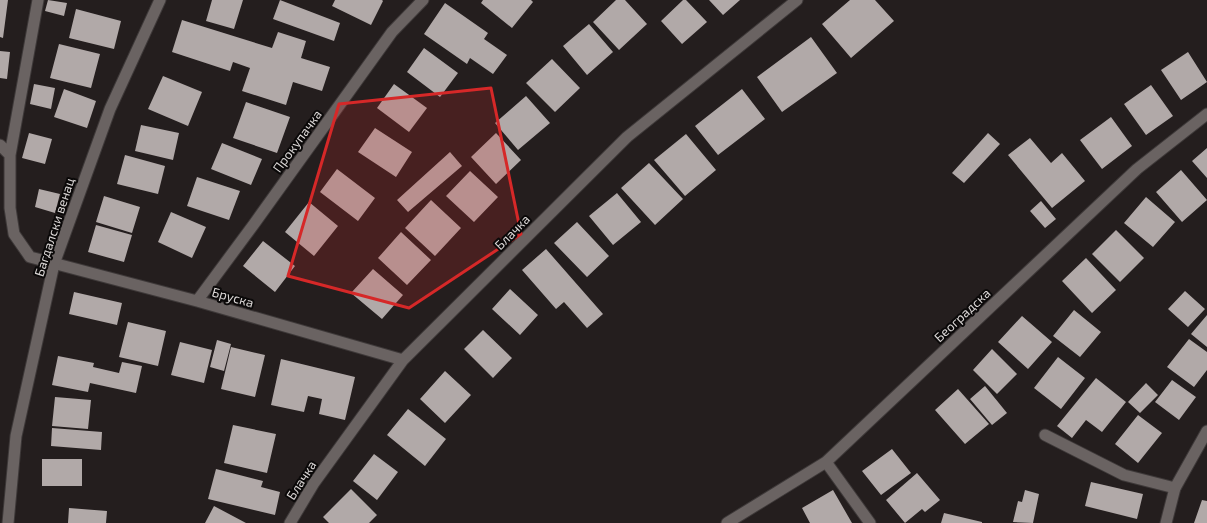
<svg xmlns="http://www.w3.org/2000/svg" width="1207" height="523" font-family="'Exo 2',sans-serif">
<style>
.building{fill:#b1a9a8}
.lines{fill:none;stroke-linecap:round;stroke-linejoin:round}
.minor-casing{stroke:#3e3939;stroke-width:13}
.tertiary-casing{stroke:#3e3939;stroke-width:13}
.minor{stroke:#6a6362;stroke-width:11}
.tertiary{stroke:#6a6362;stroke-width:11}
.marked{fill:#d62828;fill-opacity:0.2;stroke:#d62828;stroke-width:3;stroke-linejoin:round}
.labels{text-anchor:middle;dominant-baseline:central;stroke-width:4;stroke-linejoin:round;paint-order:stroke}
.street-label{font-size:13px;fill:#dad6d5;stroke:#0b0909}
</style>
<rect width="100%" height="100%" fill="#241e1e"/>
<path class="building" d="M0 0H8L3 38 0 37Z
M48 0 67 3 64 16 45 11Z
M212 0H243L234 29 206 21Z
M280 0 340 23 334 41 273 19Z
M335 0H382L383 1 371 25 332 6Z
M483 0H531L533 2 512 28 481 3Z
M616 0H625L647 24 619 50 593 22Z
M683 0H686L707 22 682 44 661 21Z
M709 0H740L723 15Z
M850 0H875L894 21 851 58 822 24Z
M445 3 488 33 484 39 507 55 493 74 470 58 467 64 424 34Z
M76 9 121 21 114 49 69 38Z
M182 20 272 48 278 32 306 41 301 58 330 67 322 91 293 82 286 105 242 91 250 68 233 62 230 71 172 52Z
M589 24 613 52 587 75 563 46Z
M811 37 837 73 782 112 757 77Z
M59 44 100 54 91 88 50 78Z
M424 48 458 73 440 97 407 72Z
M0 51 10 52 7 79 0 78Z
M1188 52 1207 82 1181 100 1161 70Z
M552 59 580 88 555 112 526 83Z
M163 76 202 92 188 126 148 109Z
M34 84 55 88 51 109 30 104Z
M394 84 427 108 409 132 377 108Z
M1151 85 1173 116 1146 135 1124 104Z
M64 89 96 101 87 128 54 117Z
M742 89 765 119 718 155 695 126Z
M526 96 550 123 518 150 495 123Z
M246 102 290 117 277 153 233 138Z
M1111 117 1132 146 1102 169 1080 140Z
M141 125 179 133 173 160 135 151Z
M375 128 412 152 396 177 358 152Z
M29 133 52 139 45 164 22 158Z
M496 133 521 160 496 184 471 157Z
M988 133 1000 144 964 183 952 173Z
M686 134 716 170 685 196 654 160Z
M1030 138 1051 163 1062 153 1085 181 1052 208 1008 155Z
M222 143 262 159 251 185 211 169Z
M1207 148V178L1192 161Z
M450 152 462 166 408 212 397 200Z
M125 155 165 166 158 194 117 184Z
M649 163 683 199 655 225 621 188Z
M337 169 375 198 358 221 320 192Z
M1181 170 1207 200 1182 222 1156 192Z
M470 171 498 197 474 222 446 196Z
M197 177 240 191 229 220 187 206Z
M39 189 60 194 55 213 35 207Z
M617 193 641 222 613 245 589 216Z
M104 196 140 207 132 233 96 222Z
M1146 197 1175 222 1153 247 1124 223Z
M431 200 461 228 435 256 405 228Z
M1041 201 1056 219 1045 228 1030 211Z
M309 202 338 226 314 256 285 232Z
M171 212 206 227 192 258 158 242Z
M577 222 609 256 587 277 554 243Z
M96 225 132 235 124 262 88 252Z
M1116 230 1144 258 1120 282 1092 254Z
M401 232 431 260 407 285 378 258Z
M263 241 295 266 275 292 243 266Z
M546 249 603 314 587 328 564 302 556 309 522 270Z
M1086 258 1116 290 1092 313 1062 281Z
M373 269 403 295 382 319 351 293Z
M510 289 538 315 520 335 492 309Z
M1185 291 1205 309 1188 327 1168 309Z
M74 292 122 303 117 325 69 314Z
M1074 310 1101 332 1080 357 1053 336Z
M1207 315V347L1191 334Z
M1022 316 1052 342 1028 369 998 342Z
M128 322 166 331 158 366 119 357Z
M483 330 512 358 493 378 464 349Z
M1189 339 1207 352V370L1194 387 1167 367Z
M217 340 231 344 224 371 210 367Z
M180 342 212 350 204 383 171 375Z
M231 347 265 355 255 397 221 389Z
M992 349 1017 374 997 394 973 370Z
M58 356 94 363 93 367 119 373 122 362 142 366 136 393 90 383 88 392 52 385Z
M1058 357 1085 378 1061 409 1034 388Z
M281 359 355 377 345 420 319 414 322 399 308 396 304 412 271 405Z
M445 371 471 395 445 423 420 399Z
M1096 378 1126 402 1102 432 1086 420 1072 438 1057 426Z
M1172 380 1196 397 1179 420 1155 402Z
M1146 383 1158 395 1140 413 1128 402Z
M985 386 1007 413 992 425 970 399Z
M958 389 989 424 965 444 935 410Z
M55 397 91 400 88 429 52 426Z
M408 409 446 439 425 466 387 435Z
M1138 415 1162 433 1138 463 1115 444Z
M233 425 276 434 267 473 224 463Z
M52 428 102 432 101 450 51 446Z
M892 449 911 473 881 495 862 471Z
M374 454 398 472 377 500 353 481Z
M42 459H82V486H42Z
M216 469 263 481 261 487 280 492 275 515 208 499Z
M917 473 940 500 925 512 922 509 905 523 886 500Z
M1091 482 1143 494 1137 519 1085 506Z
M351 489 377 515 369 523H329L323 517Z
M833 490 852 523H810L802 508Z
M1025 490 1039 494 1033 523 1013 522 1018 501 1022 502Z
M1202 500 1207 501V523H1194Z
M214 506 246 523H205Z
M69 508 107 511 106 523H68Z
M944 513 982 522V523H941Z"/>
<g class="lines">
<g class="minor-casing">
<path id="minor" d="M38 0 10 155V208L14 234 30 257 197 301 403 360
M0 145 10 155
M197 301 254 224 392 32 423 0
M1045 435 1124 475 1175 488
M826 462 870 523
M290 523 314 483 403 360 627 137 797 0
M727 523 826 462 1137 169 1207 114"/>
</g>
<g class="tertiary-casing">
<path id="tertiary" d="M8 523 16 436 54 264 110 109 160 0
M1166 523 1175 488 1207 431"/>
</g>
<use href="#minor" class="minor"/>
<use href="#tertiary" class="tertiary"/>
</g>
<path class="marked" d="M491 88 521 234 409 308 288 276 339 104Z"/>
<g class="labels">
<g class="street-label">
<text transform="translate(297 141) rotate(-54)">Прокупачка</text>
<text transform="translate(54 227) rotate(-72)">Багдалски венац</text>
<text transform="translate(512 232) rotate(-45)">Блачка</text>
<text transform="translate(233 297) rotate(16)">Бруска</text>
<text transform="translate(962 315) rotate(-43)">Београдска</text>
<text transform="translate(301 480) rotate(-57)">Блачка</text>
</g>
</g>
</svg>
